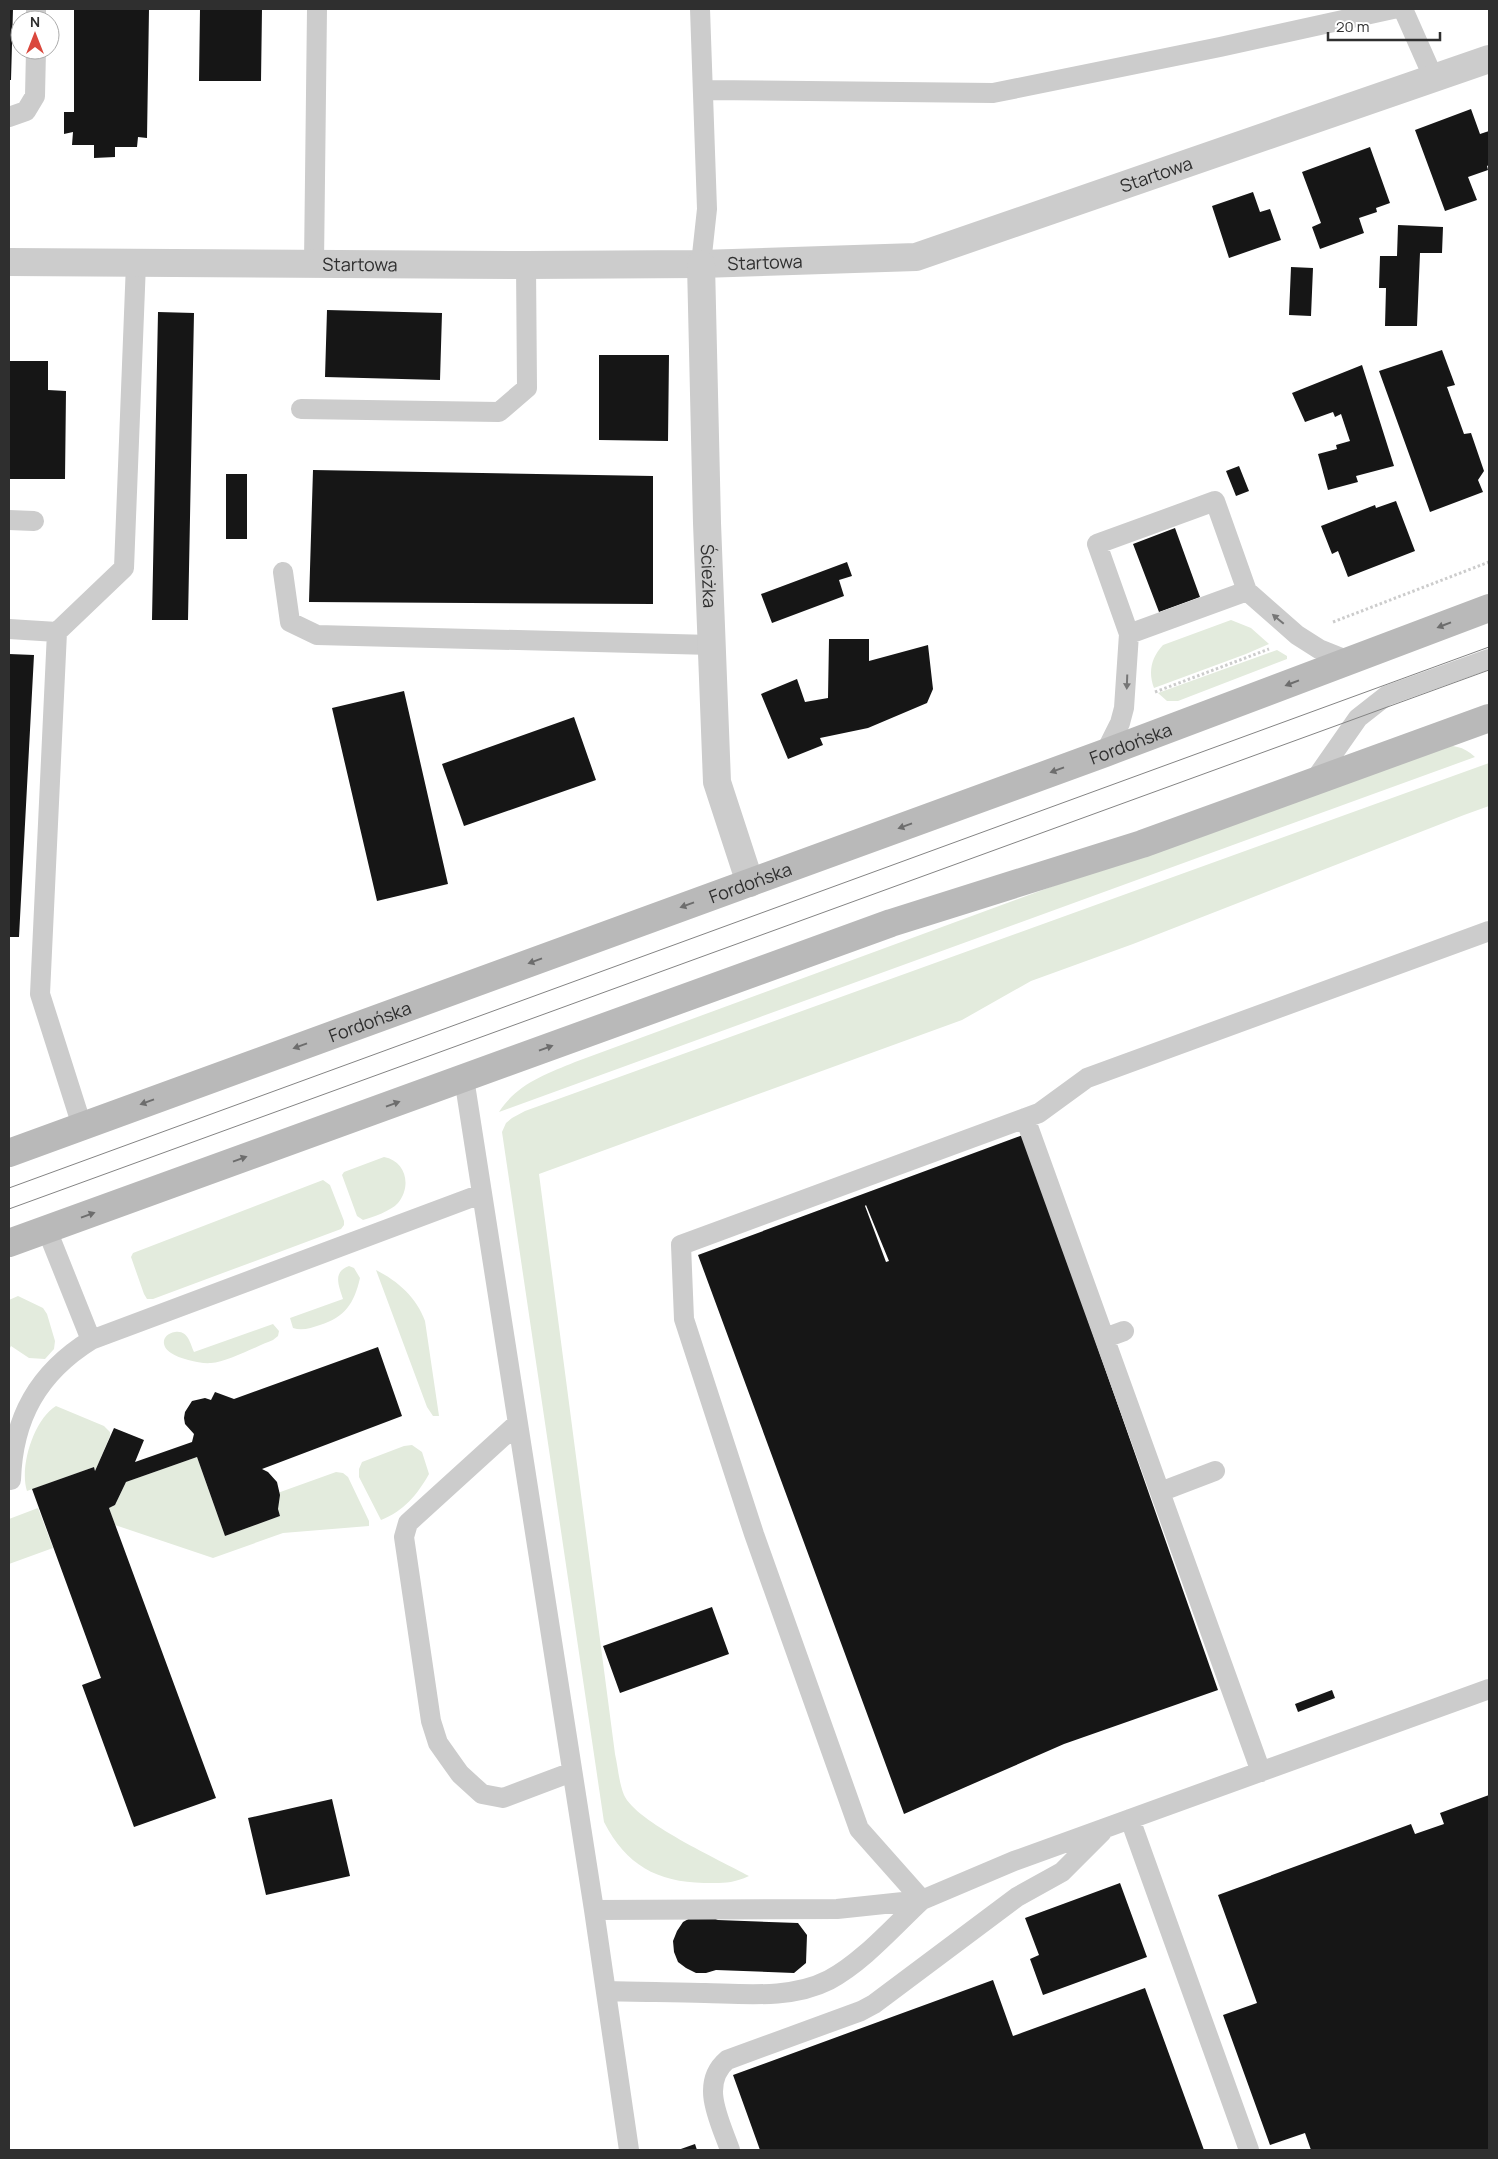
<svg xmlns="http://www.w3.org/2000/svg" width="1498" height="2159" font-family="Manrope,sans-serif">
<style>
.green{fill:#e3ebdd}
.building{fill:#161616;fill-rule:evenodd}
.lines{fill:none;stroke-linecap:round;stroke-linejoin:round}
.path{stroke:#ccc;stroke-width:3;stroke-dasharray:2.5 2.5;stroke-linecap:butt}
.service{stroke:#ccc;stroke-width:20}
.minor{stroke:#ccc;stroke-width:28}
.secondary{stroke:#b9b9b9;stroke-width:28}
.tram{stroke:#848484;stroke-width:1}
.oneway{fill:#767676}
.oneway2{fill:#6d6d6d}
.labels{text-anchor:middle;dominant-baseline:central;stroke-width:5;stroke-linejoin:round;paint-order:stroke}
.street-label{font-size:18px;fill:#2f2f2f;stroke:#fff}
</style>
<rect width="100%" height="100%" fill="#fff"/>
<path class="green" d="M1231 620 1251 628 1269 644 1246 654 1154 688C1148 672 1151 658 1163 645Z
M1277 650 1287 656V659L1178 701H1167L1158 693Z
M1437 745C1453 745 1463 746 1475 757L499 1112C517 1084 546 1074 575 1062Z
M1489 763V806L1464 815 1133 944 1031 981 962 1020 539 1174 615 1754C618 1767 619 1783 624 1795 636 1822 720 1860 749 1876 731 1884 723 1883 704 1883 657 1882 626 1865 604 1822L502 1132 506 1123 512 1118 525 1111Z
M384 1157C406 1161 412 1186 398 1203 391 1211 373 1217 363 1220L357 1216 342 1175 344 1172Z
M323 1180 330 1185 344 1221V1225L341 1229 153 1299H147L144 1294 131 1257 133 1253Z
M349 1266 354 1268 360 1278C354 1304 345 1317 320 1325 311 1328 302 1331 293 1328L290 1318 343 1299C339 1286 332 1272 349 1266Z
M376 1270C398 1281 417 1298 425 1321L439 1416H433L427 1407Z
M18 1296 43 1308 47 1314 55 1341 54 1349 45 1359 29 1358 11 1346 9 1350V1300Z
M273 1324 279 1331 278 1336 273 1340C257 1346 227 1362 211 1363 200 1364 180 1359 171 1353 160 1346 162 1334 175 1332 188 1330 190 1343 194 1352Z
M56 1406 104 1426 110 1432V1436L95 1471 94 1467 27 1491C19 1467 34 1419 56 1406Z
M412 1445 422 1452 429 1474C417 1495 404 1511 381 1520L359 1477V1469L362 1462 404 1446Z
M197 1457 225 1536 280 1516 272 1495 336 1472 343 1473 348 1477 369 1521V1526L283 1533 213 1558 115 1525 109 1508 115 1505 126 1482Z
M38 1508 53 1548 9 1564V1519Z"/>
<path class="building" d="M9 9H13L11 80H9Z
M74 9H149L147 138 138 137 137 147H115V157L94 158V145H72L73 132 64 134V112H74Z
M200 9H262L261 81H199Z
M1471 109 1480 134 1489 131V165L1487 166 1488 170 1468 177 1477 200 1445 211 1415 130Z
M1370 147 1390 203 1376 208 1377 212 1359 218 1364 233 1320 249 1312 227 1321 223 1302 172Z
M1253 192 1260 212 1270 209 1281 240 1229 258 1212 206Z
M1398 225 1443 227 1442 253H1420L1417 326H1385L1386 288H1379L1380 256H1397Z
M1291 267 1313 268 1311 316 1289 315Z
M327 310 442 313 440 380 325 377Z
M158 312 194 313 188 620H152Z
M1442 350 1455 385 1447 387 1464 434 1471 433 1484 471 1478 480 1483 492 1430 512 1379 371Z
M599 355H669L668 441 599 440Z
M9 361H48V390L66 391 65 479H9Z
M1362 365 1394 466 1356 476 1358 482 1328 490 1318 454 1337 449 1336 445 1350 441 1341 414 1335 417 1333 412 1305 422 1292 393Z
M1239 466 1249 491 1236 496 1226 471Z
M313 470 653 476V604L309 602Z
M226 474H247V539H226Z
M1396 501 1415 551 1348 577 1338 551 1332 554 1321 526 1375 505 1376 508Z
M1175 528 1200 597 1159 612 1133 544Z
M847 562 852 576 839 580 844 596 772 623 761 594Z
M829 639H869V661L928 645 933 689 927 703 868 728 820 738 823 745 788 759 761 694 797 679 805 702 828 698Z
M9 654 34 655 19 937H9Z
M404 691 448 884 377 901 332 708Z
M574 717 596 780 464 826 442 764Z
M1023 1135 1218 1690 1064 1744 904 1814 698 1255ZM866 1205 889 1261 886 1262 865 1206Z
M378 1347 402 1416 262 1469 268 1472 277 1482 280 1495 278 1509 280 1516 225 1536 197 1457 126 1482 115 1505 109 1508 216 1798 134 1827 82 1685 101 1678 32 1489 94 1467 95 1471 114 1428 144 1440 135 1462 192 1442 194 1434 185 1424 184 1418 185 1412 192 1401 205 1398 211 1400 215 1392 234 1399Z
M712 1607 729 1654 620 1693 603 1646Z
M1332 1690 1335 1698 1298 1712 1295 1704Z
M1489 1795V2150H1311L1305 2133 1270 2145 1223 2015 1257 2003 1218 1895 1411 1824 1415 1834 1444 1824 1440 1813Z
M332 1799 350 1876 266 1895 248 1818Z
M1120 1883 1147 1957 1043 1995 1030 1959 1039 1955 1025 1918Z
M692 1917 713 1918 718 1920 798 1923 807 1935 806 1963 794 1973 716 1970 706 1973H696L686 1968 678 1962 674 1952 673 1941 677 1931 683 1922Z
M993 1980 1013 2036 1145 1988 1204 2150H760L733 2075Z
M695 2144 697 2150H678Z"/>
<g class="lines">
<path class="path" d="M1333 622 1489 562
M1155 692 1269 649"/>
<path class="service" d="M700 9 707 209 701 264
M1399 9H1403L1434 79
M36 20V9
M704 90 993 93 1220 47 1393 9
M9 117 26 111 35 96 36 50
M314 264 317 9
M301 409 499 412 527 388 526 265
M9 520 34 521
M283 572 290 622 317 635 712 645
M9 629 57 632
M1129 634 1247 591
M1105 753 1120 723 1124 708 1129 634 1097 544 1215 501 1247 591 1297 635 1319 649 1349 661
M1314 781 1358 718 1386 696 1489 659
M464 1078 594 1910 629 2150
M1025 1118 1261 1772
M82 1126 40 994 57 632 124 568 136 263
M47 1230 91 1340
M1105 1338 1124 1331
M517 1424 408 1523 404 1537 431 1721 438 1743 450 1760 460 1774 482 1794 503 1798 572 1772
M11 1480C13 1418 38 1373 91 1340L481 1194
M1160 1492 1215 1471
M1130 1819 1249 2150
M594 1910 837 1909 922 1900 1014 1861 1489 1689
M606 1991C639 1992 672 1992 705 1993 746 1994 792 1999 829 1980 863 1962 894 1926 922 1900L859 1829 754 1534 684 1319 681 1245 1039 1113 1087 1078 1489 931
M730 2150C720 2121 699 2084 727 2060L861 2011 874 2004 1017 1897 1062 1872 1102 1832"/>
<g class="minor">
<path id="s1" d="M9 262 526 265 701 264 916 257 1489 59"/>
<path id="s2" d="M701 264 707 523 717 782 750 883"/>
</g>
<g class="secondary">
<path id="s3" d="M9 1153 1105 753 1489 608"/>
<path d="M9 1243 891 923 1142 844 1489 718"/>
</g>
<path class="tram" d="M9 1188 1489 647
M9 1209 1489 670"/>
</g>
<defs><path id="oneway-solid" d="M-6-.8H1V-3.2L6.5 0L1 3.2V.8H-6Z" transform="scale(1.25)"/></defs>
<g class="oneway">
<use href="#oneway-solid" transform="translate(1278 619) rotate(-140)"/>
<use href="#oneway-solid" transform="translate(1127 682) rotate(92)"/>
</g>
<g class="oneway2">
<use href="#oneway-solid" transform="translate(1444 625) rotate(159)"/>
<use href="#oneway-solid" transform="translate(1292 683) rotate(159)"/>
<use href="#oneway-solid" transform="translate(1057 770) rotate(160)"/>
<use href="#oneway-solid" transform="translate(905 826) rotate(160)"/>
<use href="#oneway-solid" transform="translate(687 905) rotate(160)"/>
<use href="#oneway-solid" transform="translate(535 961) rotate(160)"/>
<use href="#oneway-solid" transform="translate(300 1046) rotate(160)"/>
<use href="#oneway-solid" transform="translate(546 1048) rotate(-20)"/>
<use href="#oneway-solid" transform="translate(147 1102) rotate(160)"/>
<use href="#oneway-solid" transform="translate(393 1104) rotate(-20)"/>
<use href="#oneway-solid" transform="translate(240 1159) rotate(-20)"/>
<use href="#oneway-solid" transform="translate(88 1215) rotate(-20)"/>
</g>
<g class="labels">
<g class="street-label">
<text stroke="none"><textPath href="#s1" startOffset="1161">Startowa</textPath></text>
<text stroke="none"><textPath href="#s1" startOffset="756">Startowa</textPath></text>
<text stroke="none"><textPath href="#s1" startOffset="351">Startowa</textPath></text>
<text stroke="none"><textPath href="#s2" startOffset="312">Ścieżka</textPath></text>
<text stroke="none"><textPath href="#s3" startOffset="1194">Fordońska</textPath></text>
<text stroke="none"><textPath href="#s3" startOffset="789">Fordońska</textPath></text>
<text stroke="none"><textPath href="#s3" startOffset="384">Fordońska</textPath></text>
</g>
</g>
<rect width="1498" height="2159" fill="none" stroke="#2f2f2f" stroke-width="20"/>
<g transform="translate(35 35)"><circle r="24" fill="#ffffff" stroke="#acacac"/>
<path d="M0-4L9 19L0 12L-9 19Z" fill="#da483d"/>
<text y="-8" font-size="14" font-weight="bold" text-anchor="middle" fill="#2f2f2f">N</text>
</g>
<path d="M1328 32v8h112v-8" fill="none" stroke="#2f2f2f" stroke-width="2.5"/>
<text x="1336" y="32" font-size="15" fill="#2f2f2f" stroke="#ffffff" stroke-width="4" paint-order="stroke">20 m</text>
</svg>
